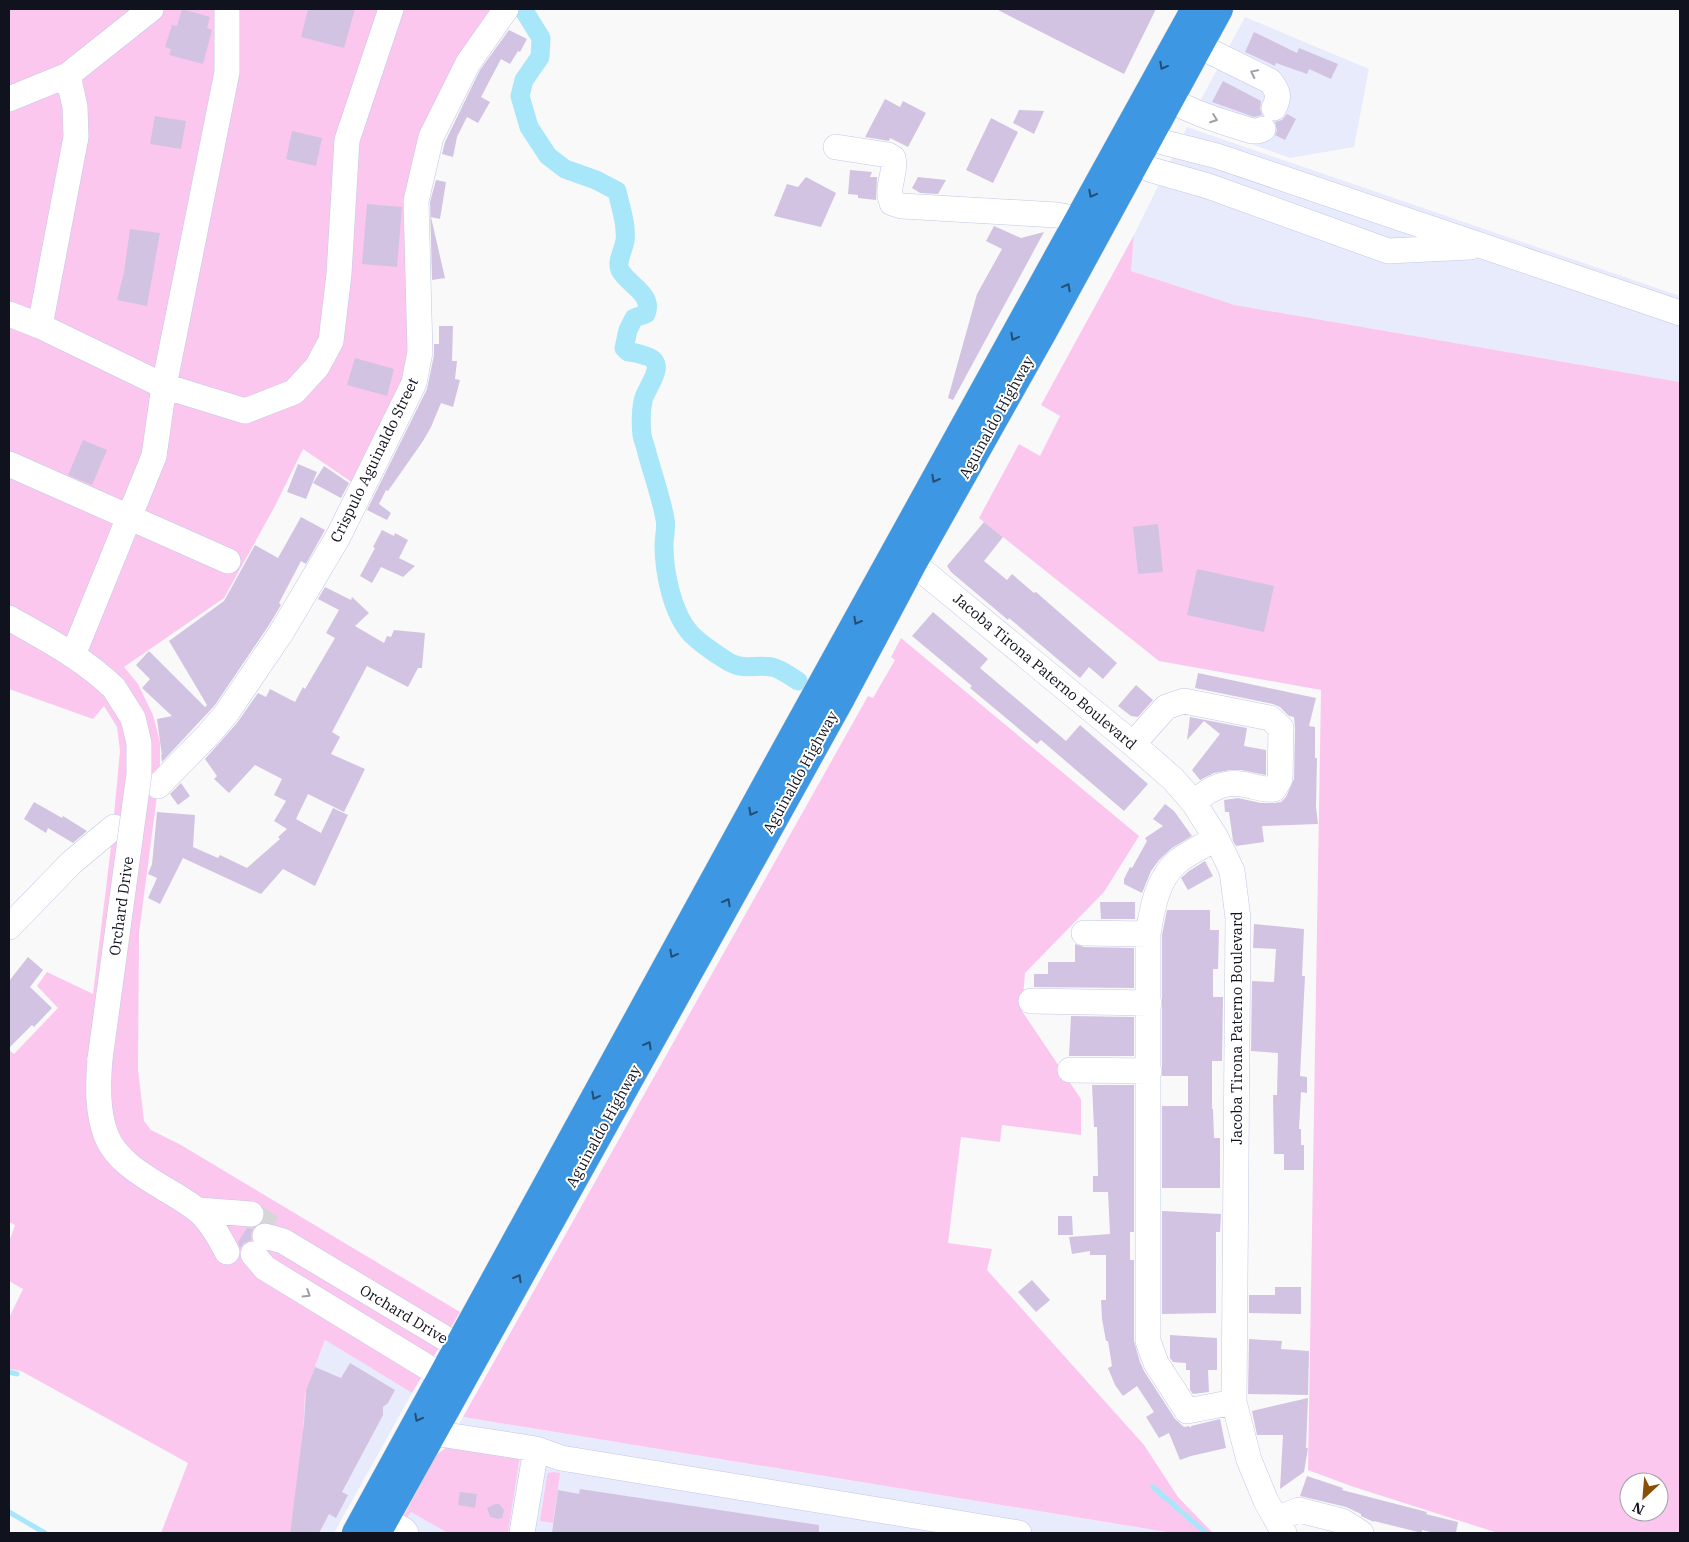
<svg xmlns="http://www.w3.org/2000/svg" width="1689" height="1542" font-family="'IBM Plex Serif',serif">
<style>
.built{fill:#e8ebfc}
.green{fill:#fcc7ef;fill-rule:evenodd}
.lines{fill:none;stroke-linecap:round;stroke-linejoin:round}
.stream{stroke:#a8e7fa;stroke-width:5}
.canal{stroke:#a8e7fa;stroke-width:19}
.building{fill:#d2c3e3}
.minor-tunnel{stroke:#d6d6d8;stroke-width:25;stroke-dasharray:25 12;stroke-linecap:butt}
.minor-casing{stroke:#c1c7e8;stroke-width:26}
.highway-casing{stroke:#d4d4d6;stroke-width:29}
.minor{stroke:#fff;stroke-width:25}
.highway{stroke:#3d97e2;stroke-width:28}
.minor-bridge-casing{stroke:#c1c7e8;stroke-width:26;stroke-linecap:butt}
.minor-bridge{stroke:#fff;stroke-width:25}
.oneway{stroke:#244e76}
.oneway2{stroke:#9fa0a5}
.labels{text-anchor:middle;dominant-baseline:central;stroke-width:4;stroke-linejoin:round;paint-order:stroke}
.street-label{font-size:15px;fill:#10121d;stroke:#fff}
</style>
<rect width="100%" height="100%" fill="#f9f9f9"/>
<path class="built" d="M1245 17 1369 69 1354 147 1290 158 1189 122Z
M1187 127 1680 296V382L1235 305 1131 271 1134 235Z
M325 1340 412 1393 334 1533H290L303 1439 305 1393Z
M463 1417 1167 1532 1173 1533H398Z"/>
<path class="green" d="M9 9H495L423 139 409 376 356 485 303 449 275 506 224 598 124 667 138 684 153 715 160 742V773L139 933 138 1069 144 1121 151 1130 181 1145 460 1312 412 1393 325 1340 305 1393 303 1439 290 1533H161L188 1463 21 1371 9 1369V1318L23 1289 9 1281V1242L15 1225 9 1222V1050L14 1054 58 1008 37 986 47 972 93 994 111 847 120 751 117 727 104 706 93 719 9 689Z
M1134 235 1131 271 1235 305 1680 382V1533H1498L1351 1486 1308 1470 1321 690 1159 661 979 518 1019 444 1040 456 1060 416 1041 405ZM1629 1482H1659V1512H1629Z
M901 638 1139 836 1104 892 1025 973 1022 1011 1081 1099V1135L1002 1125 1000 1142 961 1137 948 1243 992 1249 987 1270 1144 1445 1178 1497 1213 1533H1173L463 1417 868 696 873 698 895 660 891 657Z
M447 1447 520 1455 508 1533H448L411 1512 404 1522 401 1521 436 1455Z
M553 1472 560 1473 553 1523 540 1521 547 1476 548 1473Z"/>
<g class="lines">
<path class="stream" d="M9 1372 17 1374
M1153 1487 1206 1533
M9 1512 45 1533"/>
<path class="canal" d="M523 9 541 38 540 57 524 80 520 96 529 127 548 156 565 169 596 180 617 191C620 206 627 224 625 240 624 250 616 261 620 270 628 285 654 294 646 314L634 318 628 330 624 348 628 352C634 352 640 354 646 356 670 363 645 388 643 401 641 410 641 425 642 435 643 441 646 447 647 453 653 475 661 497 665 519 667 528 664 536 664 545 664 572 672 613 691 634 700 643 713 652 724 659 743 672 752 664 772 667 781 669 790 676 798 681"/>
</g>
<path class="building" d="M182 9 210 17 207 28 212 30 203 64 169 55 171 49 165 47 172 25 177 26Z
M308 9H355L344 48 301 37Z
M996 9H1156L1124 74Z
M509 30 527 39 520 52 518 51 510 64 501 59 481 97 490 102 478 123 467 117 457 137 453 157 442 154 445 142 480 70Z
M1254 32 1297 53 1299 48 1338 64 1331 79 1309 69 1307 74 1276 63 1275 66 1245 52Z
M1223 81 1261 101 1260 109 1262 115 1254 117 1212 102Z
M885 99 900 107 903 101 926 113 908 147 890 138 889 141 865 137Z
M1019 110 1044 111 1034 134 1013 123Z
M1287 114 1296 119 1285 140 1275 135 1277 131 1275 122 1282 120Z
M155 116 186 121 181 149 150 144Z
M991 118 1018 132 993 183 966 170Z
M292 131 322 138 316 166 286 159Z
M850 170 872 172 870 177H877L876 200 858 198V195L848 194Z
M806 177 836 193 821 227 774 216 787 184 798 187Z
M918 177 946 180 938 194 920 193 912 188Z
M436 180 446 182 440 219 431 217 445 278 432 280 430 202Z
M367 204 402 207 397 267 362 264Z
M994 226 1021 238 1044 232 953 400 948 398 977 294 1002 249 986 241Z
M130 229 160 233 147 306 117 300 124 272Z
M439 326H453L452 361H457L455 379 460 380 453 407 441 403 431 427 423 441 388 491 386 490 379 504 391 513 387 520 367 510 427 389 434 355V344H439Z
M355 358 394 369 387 396 347 385Z
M83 440 107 450 92 485 68 475Z
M298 464 317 472 306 499 287 492Z
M324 466 349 483 341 498 313 483Z
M301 517 325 530 306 564 301 561 279 603 281 605 269 625 215 705 162 762 161 754 162 756 157 719 172 716 142 688 150 679 136 665 149 651 205 707 207 705 169 641 224 601 255 545 278 558Z
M984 522 1003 537 984 561 1007 580 1012 574 1034 593 1036 592 1117 663 1103 679 1089 667 1080 678 1009 618 1008 620 951 572 947 566Z
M1158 524 1163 572 1138 574 1133 527Z
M382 530 394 536 395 533 408 540 399 558 415 566 403 577 381 567 372 583 360 576 375 548 373 547Z
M1197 569 1274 586 1264 632 1187 615Z
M325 587 351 600 352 597 369 613 355 626 384 643 387 636 391 637 394 630 425 633 422 668H418L408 687 367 666 332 732 340 737 331 754 365 769 344 812 308 794 296 819 321 833 333 808 348 815 315 886 283 869 261 894 183 858 160 904 148 898 157 878 148 874 152 864 157 812 195 815 193 847 218 858 220 855 247 868 280 839 278 837 287 829 274 821 286 801 274 795 282 779 255 765 229 793 214 779 217 776 205 759 237 723 258 693 266 697 270 689 295 702 303 687 305 689 335 638 326 633 339 610 318 599Z
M933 612 988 659 980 668 1066 741 1080 725 1148 784 1124 811 1041 740 1037 744 970 688 972 686 912 636Z
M1198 673 1316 698 1309 726 1315 727V758H1317L1316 807 1318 824 1262 826 1264 842 1236 846 1233 841 1229 812H1225L1224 800 1238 798 1261 803H1275L1281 802 1286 797 1294 779 1295 728 1294 717 1289 716 1280 707 1273 704 1195 688Z
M1136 685 1153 700 1138 717 1131 716 1118 706Z
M1190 717 1247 728 1244 746 1266 750V775L1241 770H1230L1214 773 1200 780 1192 770 1220 734 1204 721 1187 740Z
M181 783 190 796 178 805 170 794Z
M34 802 62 818 63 816 87 831 73 843 48 828 46 833 24 819Z
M1165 804 1174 811 1192 836 1172 848 1159 860 1151 871 1142 893 1124 884V879L1130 867 1132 868 1147 841 1145 838 1163 826 1153 819Z
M1205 861 1213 876 1188 890 1181 878 1189 871Z
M1100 902H1135V919H1101Z
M1167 910H1210V930H1219L1218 969H1213V997H1223L1222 1061H1212V1109H1213L1214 1138H1220V1188H1162V1106H1188V1076H1162V935Z
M1254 924 1304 929 1302 976H1305L1300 1076 1307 1077V1093L1301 1092 1299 1129H1301V1145H1304V1170H1284V1154H1274L1273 1095H1277L1278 1053 1251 1051 1252 981 1274 982 1276 949 1253 948Z
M1075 944 1084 947 1134 948V988L1034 987V974H1048V962H1075Z
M28 957 43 970 30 987 52 1008 34 1027 32 1025 9 1048V981Z
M1071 1016 1134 1017V1056H1069Z
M1092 1085H1134V1232H1130V1260H1134V1341L1140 1362 1144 1371 1175 1419 1184 1427 1189 1426 1191 1428V1426L1220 1419 1226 1448 1191 1456 1180 1460 1169 1433 1159 1438 1146 1417 1154 1412 1137 1386 1123 1396 1115 1385 1108 1368 1112 1366 1108 1341H1106L1102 1319 1101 1300H1106V1255H1090V1251L1072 1254 1069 1237 1110 1234 1108 1192H1093V1176H1098L1097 1127H1094Z
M1162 1211 1221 1214 1220 1232H1216V1313L1162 1314Z
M1058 1216H1072L1073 1235H1058Z
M247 1228H254L251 1233V1240L244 1243 240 1248 238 1242Z
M1032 1280 1050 1300 1036 1312 1018 1292Z
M1275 1287H1301V1314L1249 1313V1295H1275Z
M1170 1335 1217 1338V1370H1208L1209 1392 1193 1394 1190 1390V1370H1186V1363L1173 1362 1170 1358Z
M1249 1339 1282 1341 1281 1349 1309 1351 1308 1395 1248 1394Z
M350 1363 395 1390 388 1403 383 1407V1415L342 1492 348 1495 336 1518 329 1514 319 1533H290L304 1423 306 1390 315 1367 341 1378Z
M1308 1398 1306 1448H1308L1304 1472 1280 1489 1283 1435H1257L1252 1411Z
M1307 1476 1343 1488 1342 1490 1427 1512 1426 1514 1458 1522 1456 1533H1435L1422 1530V1533L1374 1521V1522L1361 1516V1514L1346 1507 1300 1496Z
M580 1489 819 1525V1533H552L558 1490 579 1494Z
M460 1492 477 1494 475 1508 458 1505Z
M495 1504H499L504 1510 502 1518 498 1519 490 1517 487 1508Z"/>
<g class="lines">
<path class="minor-tunnel" d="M251 1214 274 1229"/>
<g class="minor-casing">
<path id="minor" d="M1181 37 1270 81C1278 91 1280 96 1274 108
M9 99 68 75 151 9
M1169 99C1195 114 1223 122 1252 131H1258L1263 129
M1149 137 1166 143 1217 156 1680 313
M836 147 888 155 893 158C897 174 885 186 892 203L902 206 1057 215 1079 219
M1135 162 1152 170 1208 186 1388 251 1470 247
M9 314 40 326 164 386 245 411 294 392 317 367 331 341 339 274 347 140 391 9
M40 326 76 137 75 107 68 75
M9 464 228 561
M913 563 1133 744 1173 779 1194 803 1216 838 1225 856 1232 871 1238 918 1234 1402 1249 1460 1266 1501 1284 1533
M9 618C46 639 83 658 114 688
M73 655 154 456 164 386 227 72V9
M1133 744 1166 707 1184 701 1270 718 1281 728 1280 779 1274 789C1262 790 1258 787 1247 785 1226 780 1208 789 1194 803
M158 786 206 737 226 714 281 633 338 537 414 383 420 352 416 201 431 137 468 63 506 9
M1216 838C1204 846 1187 853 1176 863 1157 880 1152 909 1148 934V1341L1156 1363 1187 1411 1234 1402
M9 927 71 863 114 827
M1084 933 1148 934
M1031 1001 1149 1003
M100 1059C98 1084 97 1111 106 1135 119 1170 168 1187 196 1209 208 1218 220 1238 227 1252
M1070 1070 1149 1071
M198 1210 251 1214
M253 1254 265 1268 442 1376 467 1370 459 1347 443 1337 283 1241 265 1236
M433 1433 536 1449 561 1458 1019 1533
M385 1519 404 1530 406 1533
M1276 1519 1299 1510 1342 1521 1361 1533
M522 1533 536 1449"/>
</g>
<g class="highway-casing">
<path id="highway" d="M356 1533 775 769 1195 9
M377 1533 840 700 913 563 1044 330 1219 9"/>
</g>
<use href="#minor" class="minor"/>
<use href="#highway" class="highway"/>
<g class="minor-bridge-casing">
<path id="minor-bridge" d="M100 1059 139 774V743L133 718 114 688"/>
</g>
<use href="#minor-bridge" class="minor-bridge"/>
</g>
<defs><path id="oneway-chevron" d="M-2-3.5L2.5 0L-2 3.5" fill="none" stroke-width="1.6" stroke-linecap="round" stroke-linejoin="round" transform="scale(1.25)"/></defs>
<g class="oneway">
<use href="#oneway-chevron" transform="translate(1163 66) rotate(119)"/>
<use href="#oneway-chevron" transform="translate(1092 194) rotate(118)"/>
<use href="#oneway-chevron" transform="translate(1067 287) rotate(-62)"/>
<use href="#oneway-chevron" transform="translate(1014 337) rotate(119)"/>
<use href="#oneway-chevron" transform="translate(935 479) rotate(119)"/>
<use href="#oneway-chevron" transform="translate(857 621) rotate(119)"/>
<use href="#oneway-chevron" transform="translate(752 812) rotate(119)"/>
<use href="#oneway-chevron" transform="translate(727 902) rotate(-61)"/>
<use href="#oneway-chevron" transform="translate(673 954) rotate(119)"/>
<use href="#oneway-chevron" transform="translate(648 1045) rotate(-61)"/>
<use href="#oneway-chevron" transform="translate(595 1096) rotate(119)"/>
<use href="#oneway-chevron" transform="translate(518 1278) rotate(-61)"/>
<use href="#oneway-chevron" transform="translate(418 1418) rotate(118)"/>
</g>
<g class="oneway2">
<use href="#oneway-chevron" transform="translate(1254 73) rotate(-154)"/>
<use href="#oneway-chevron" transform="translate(1214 119) rotate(20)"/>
<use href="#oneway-chevron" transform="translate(307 1294) rotate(32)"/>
</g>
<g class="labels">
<g class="street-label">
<text transform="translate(996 417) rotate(-61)">Aguinaldo Highway</text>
<text transform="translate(374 460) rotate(-64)">Crispulo Aguinaldo Street</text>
<text transform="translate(1045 671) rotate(40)">Jacoba Tirona Paterno Boulevard</text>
<text transform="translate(800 772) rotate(-61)">Aguinaldo Highway</text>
<text transform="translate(121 906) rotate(-82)">Orchard Drive</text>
<text transform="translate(1236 1028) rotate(-90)">Jacoba Tirona Paterno Boulevard</text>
<text transform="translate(603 1126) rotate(-61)">Aguinaldo Highway</text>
<text transform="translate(404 1314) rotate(31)">Orchard Drive</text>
</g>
</g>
<rect width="1689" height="1542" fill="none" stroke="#10121d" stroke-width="20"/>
<g transform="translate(1644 1497) rotate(206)"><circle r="24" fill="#ffffff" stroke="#9fa0a5"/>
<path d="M0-4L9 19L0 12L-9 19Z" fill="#894f06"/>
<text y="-8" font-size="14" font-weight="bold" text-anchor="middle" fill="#10121d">N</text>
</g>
</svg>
